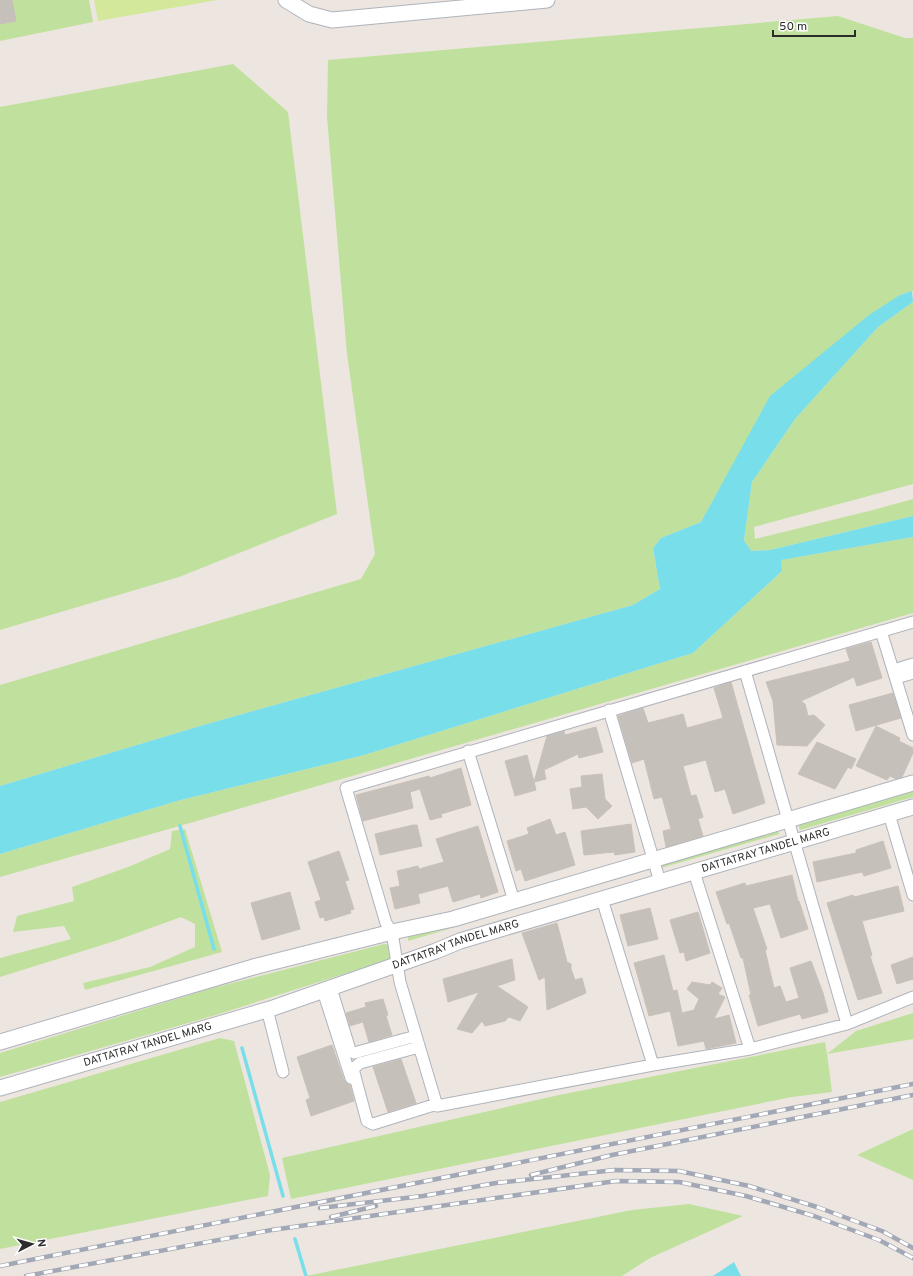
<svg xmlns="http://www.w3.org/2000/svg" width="913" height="1276" font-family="Overpass,sans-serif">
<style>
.green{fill:#c0e19e}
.pitch{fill:#d3e89b}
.water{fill:#77deea}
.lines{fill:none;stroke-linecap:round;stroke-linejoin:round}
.stream{stroke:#77deea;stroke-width:3.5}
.building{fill:#c6c0bb;stroke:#c9c0b9}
.street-casing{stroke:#afb4bc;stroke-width:13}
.secondary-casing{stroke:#afb4bc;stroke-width:17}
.street{stroke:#fff;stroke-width:11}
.secondary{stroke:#fff;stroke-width:15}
.rail-casing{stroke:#a2a8b5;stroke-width:4.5}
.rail{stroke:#fff;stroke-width:3;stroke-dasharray:9;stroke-linecap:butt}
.labels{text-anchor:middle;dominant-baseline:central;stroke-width:4;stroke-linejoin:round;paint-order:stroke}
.street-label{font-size:11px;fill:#2c2c2c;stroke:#fff}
</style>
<rect width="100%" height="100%" fill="#ede5df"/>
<path class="green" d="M0 0H89L93 22 0 41Z
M838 16 905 38H913V292L912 291 900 295 720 488 701 522 661 538 653 548 660 589 633 605 207 724 0 786V685L361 579 375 554 347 354 327 117 328 60Z
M233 64 288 112 337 514 179 577 0 630V107Z
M913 302V484L754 527 755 539 873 510 913 499V516L770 550 751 551 744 540 752 482 795 419 878 327Z
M913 537V613L190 823 0 877V854L177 801 364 755 693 653 782 571 780 560Z
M913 788V797L800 830 797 822Z
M777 827 779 834 661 868 660 862Z
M185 829 222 952 85 990 83 983 150 967 195 947V924L181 917 115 941 0 977V958L71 939 64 926 13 932 17 916 74 901 72 887 128 867 170 849 172 831Z
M642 867 644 871 408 941V935Z
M384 944 391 945 394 954 388 960 216 1015 0 1077V1053L209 989Z
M913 1013V1039L827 1054 832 1092 792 1097 291 1199 282 1158 559 1095 825 1042 827 1054 856 1031Z
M220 1038 234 1041 270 1175 268 1196 0 1249V1102Z
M913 1129V1180L857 1155Z
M689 1204 743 1216 650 1258 622 1276H306L632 1210Z"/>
<path class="pitch" d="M94 0H217L98 21Z"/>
<path class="water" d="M912 291 913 302 878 327 795 419 752 482 744 540 751 551 770 550 913 516V537L781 560 782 571 693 653 364 755 177 801 0 854V786L207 724 633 605 660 589 653 548 661 538 701 522 770 396 869 315 900 295Z
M734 1262 741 1276H713Z"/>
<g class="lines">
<path class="stream" d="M180 826 214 949
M242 1048 283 1196
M295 1239 306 1276"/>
</g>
<path class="building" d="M0 0H12L16 21 0 24Z
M871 642 882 678 857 686 854 677 801 701 805 704 808 716 814 715 825 725 807 746 777 745 773 701 766 682 850 661 846 649Z
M731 682 765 803 733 814 725 789 715 792 706 760 683 766 691 796 696 795 703 817 698 819 703 836 666 847 663 831 671 829 662 797 654 799 644 759 632 763 618 716 643 708 648 723 683 714 687 728 723 718 714 688Z
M893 693 901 718 856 731 849 705Z
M876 726 900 738 899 741 913 748V753L902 777 896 779 890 776 887 780 856 766Z
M596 727 603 752 579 758 578 754 544 770 546 779 534 782 536 790 515 796 505 761 527 755 534 782 547 736 564 731 565 735Z
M817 742 856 759 851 769 848 767 835 789 798 774Z
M461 768 471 805 441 814 442 817 430 820 420 789 410 792 413 808 363 821 356 795 429 776 430 778Z
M602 774 605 799 612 806 598 819 586 807 573 809 570 789 582 787 581 776Z
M550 819 556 835 565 832 575 865 525 881 521 869 516 871 507 841 529 834 527 828Z
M631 824 635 852 615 855 614 852 584 855 581 831Z
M413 825H417L422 846 380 855 375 834Z
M478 826 498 892 481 898 480 894 453 902 448 886 418 894 420 903 395 909 390 888 400 886 397 871 418 866 419 869 444 862 436 839Z
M883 841 891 868 864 876 862 872 817 882 813 862 856 853V850Z
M339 851 349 880 345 881 354 909 350 910 351 913 325 921 324 917 320 918 315 902 321 900 308 862Z
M792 875 798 901H799L808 929 781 938 770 904 753 908 767 949 765 950 774 988 780 986 786 1002 799 998 790 968 811 961 823 993 828 1012 802 1019 800 1014 758 1026 749 995H751L743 958H741L729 923 727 924 716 892 745 883 746 886Z
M898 886 904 911 862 921 872 955 870 956 882 993 858 1000 827 903 853 895 854 897Z
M290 892 300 929 262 940 251 903Z
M650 908 658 939 628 946 620 915Z
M698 912 710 953 686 961 684 952 680 953 670 920Z
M557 923 567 962 571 964V969L575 980 582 978 586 993 547 1010 545 977 539 980 522 933Z
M664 955 673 991 677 990 682 1013 694 1010 699 999 687 989 692 982 710 985 712 982 722 988 718 994 725 997 714 1019 729 1015 736 1043 706 1049 704 1041 678 1046 670 1011 649 1016 634 963Z
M913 957V979L897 984 891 965Z
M512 959 515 980 497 986 528 1007 520 1021 509 1017 505 1021 485 1026 482 1021 472 1033 457 1029 479 992 448 1002 443 979Z
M383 999 388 1015 386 1016 392 1035 369 1042 363 1022 350 1026 346 1013 366 1007 365 1003Z
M332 1045 344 1080 350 1085 354 1101 311 1116 306 1100 310 1098 297 1057Z
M401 1059 416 1103 388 1112 373 1067Z"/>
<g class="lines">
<g class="street-casing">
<path id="street" d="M913 622 346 788 386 923 392 932 400 982 437 1106 653 1065 750 1049 847 1024 913 997
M881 631 913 735
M894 670 913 664
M745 671 847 1024
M896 678 913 673
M609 710 660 882
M468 751 514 901
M889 814 913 895
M694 872 750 1049
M602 899 653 1065
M331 988 350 1050 354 1053 416 1036
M323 991 351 1078
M267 1009 283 1072
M419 1047 360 1063 353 1069 367 1121 373 1124 437 1104"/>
</g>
<g class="secondary-casing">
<g id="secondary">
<path d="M286 0 309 14 332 20 547 0"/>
<path d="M0 1042 257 966 392 932 453 919 913 783"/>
<path id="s1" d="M0 1088 270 1009 436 951 460 941 913 807"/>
</g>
</g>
<use href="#street" class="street"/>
<use href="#secondary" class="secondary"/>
<g class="rail-casing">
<path id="rail" d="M531 1175 612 1155 913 1095
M320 1208 423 1196 496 1183 615 1170 679 1171 749 1186 817 1207 882 1231 913 1248
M331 1217 376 1206
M272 1230 616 1181 679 1182 746 1196 814 1216 879 1240 913 1258
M0 1266 913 1084
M26 1276 277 1229"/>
</g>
<use href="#rail" class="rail"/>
</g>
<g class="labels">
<g class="street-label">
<text stroke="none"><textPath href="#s1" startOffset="802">DATTATRAY TANDEL MARG</textPath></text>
<text stroke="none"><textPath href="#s1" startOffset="478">DATTATRAY TANDEL MARG</textPath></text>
<text stroke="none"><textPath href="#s1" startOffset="154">DATTATRAY TANDEL MARG</textPath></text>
</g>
</g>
<g transform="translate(32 1244) rotate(84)" stroke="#ffffff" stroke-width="3" paint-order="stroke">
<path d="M0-3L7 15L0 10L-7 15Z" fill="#2c2c2c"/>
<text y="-6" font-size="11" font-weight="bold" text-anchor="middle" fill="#2c2c2c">N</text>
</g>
<path d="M773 30v6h82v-6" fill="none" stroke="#2c2c2c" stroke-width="2"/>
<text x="779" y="30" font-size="12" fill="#2c2c2c" stroke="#ffffff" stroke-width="3" paint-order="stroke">50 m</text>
</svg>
